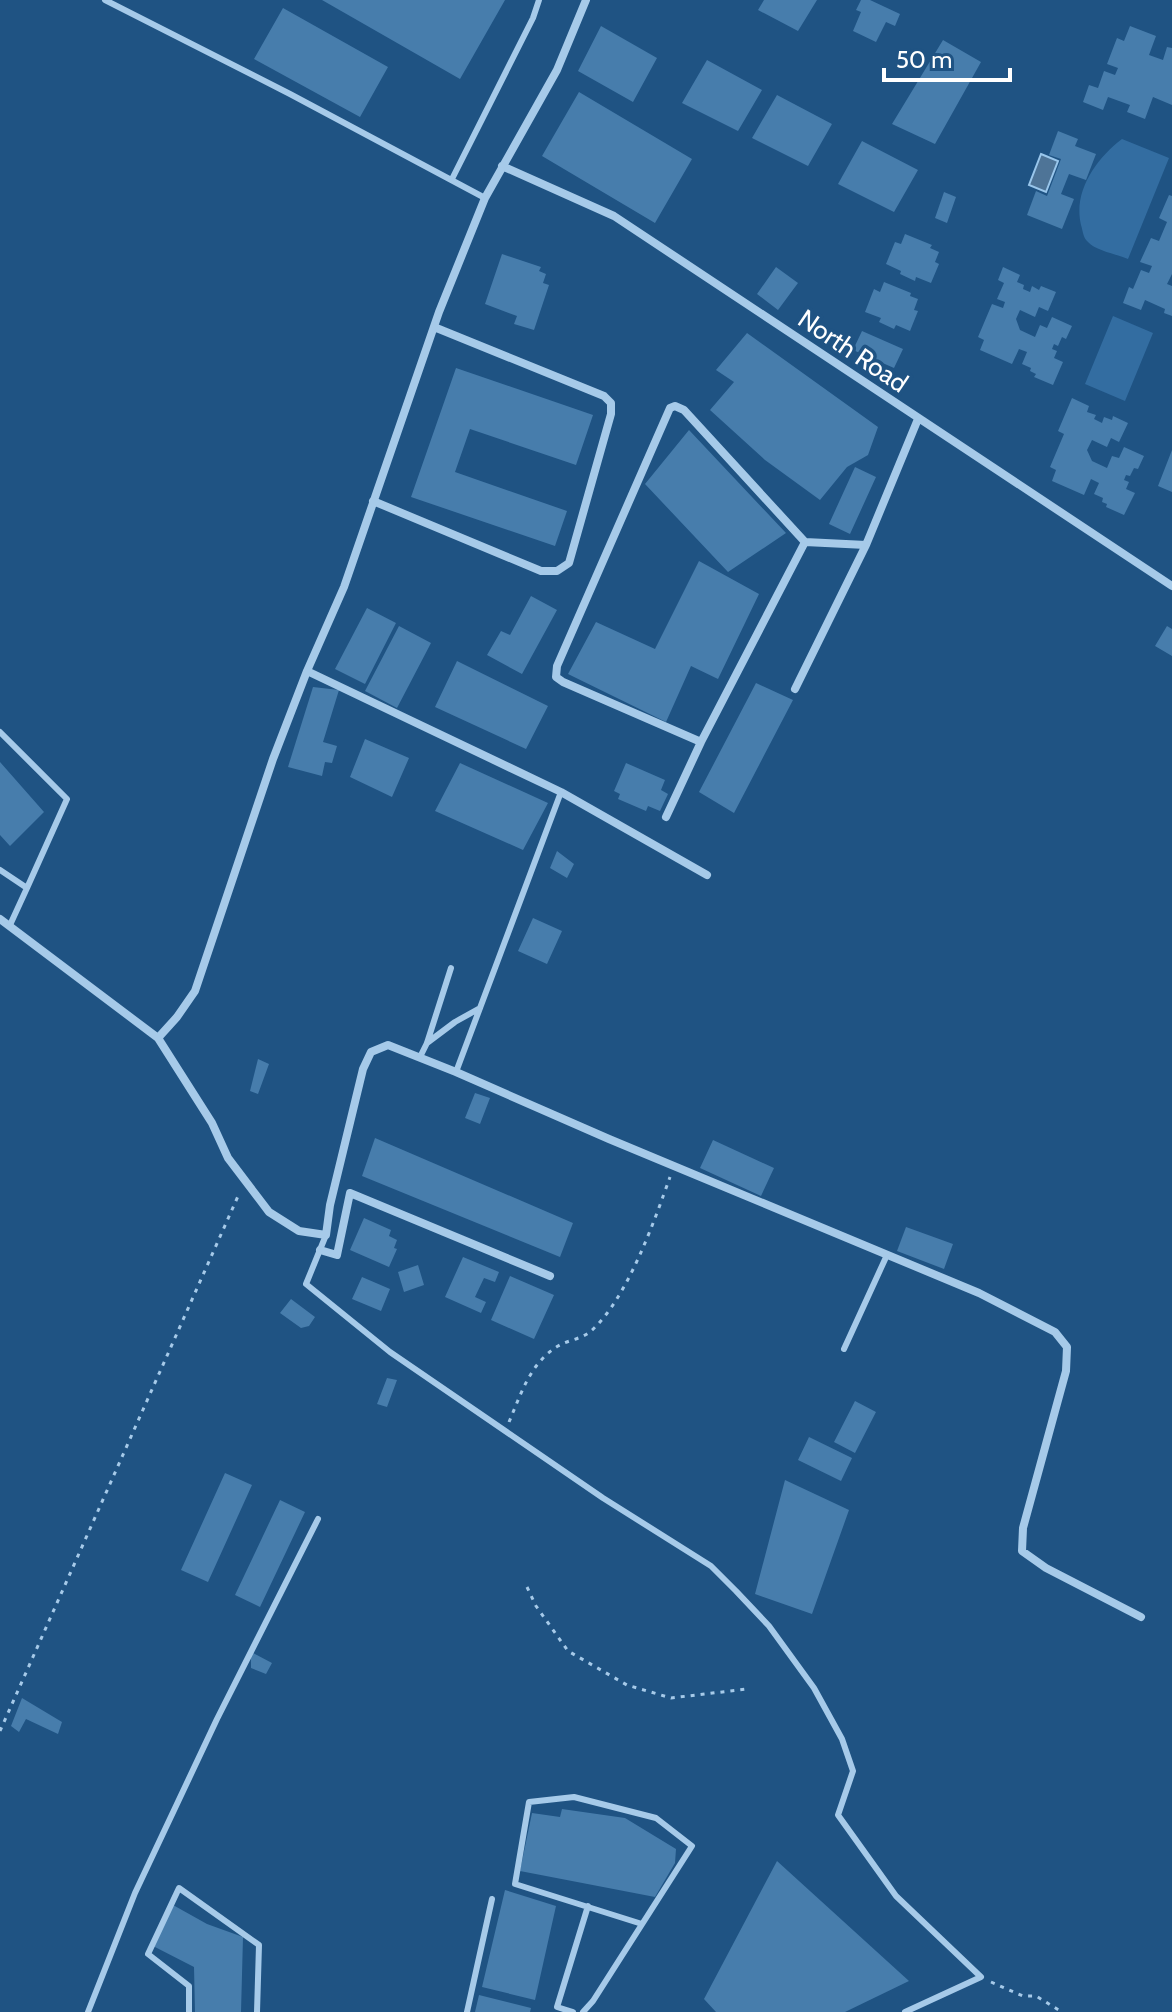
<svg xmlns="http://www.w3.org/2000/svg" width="1172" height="2012" font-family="Cabin,sans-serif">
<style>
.green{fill:#336da1}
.water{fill:#4e7497;stroke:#99c6eb;stroke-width:2}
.building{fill:#477dac}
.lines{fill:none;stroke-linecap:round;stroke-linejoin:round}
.path{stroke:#a6cae9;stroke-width:3;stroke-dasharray:4 6;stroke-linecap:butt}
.lane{stroke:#a6cae9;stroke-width:6}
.street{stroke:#a6cae9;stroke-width:8}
.labels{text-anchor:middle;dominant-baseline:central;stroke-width:7;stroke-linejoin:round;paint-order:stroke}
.street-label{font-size:26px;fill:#fff;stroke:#1f5383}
</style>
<rect width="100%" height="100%" fill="#1f5383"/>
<path class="green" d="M1122 139 1169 158 1128 259C1117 254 1096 251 1088 242 1083 238 1083 231 1081 225 1073 191 1096 159 1122 139Z
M1113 316 1153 333 1125 401 1085 384Z"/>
<path class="water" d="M1041 154 1058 161 1046 192 1029 185Z"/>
<path class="building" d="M322 0H505L460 79Z
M764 0H817L798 31 758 10Z
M861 0H870L900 14 895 26 886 22 876 42 853 31 861 12 856 10Z
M283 8 388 67 360 117 254 59Z
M601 26 657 58 633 102 578 71Z
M1130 26 1156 36 1149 55 1163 60 1167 47 1172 48V105L1153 97 1145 119 1127 112 1130 105 1108 97 1103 110 1083 102 1089 85 1098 88 1104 71 1115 75 1118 68 1107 64 1117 38 1124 41Z
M943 40 981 62 935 144 892 124Z
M707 60 762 90 738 131 682 103Z
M579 92 692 159 655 223 542 156Z
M777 95 832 124 808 166 752 138Z
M1058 131 1078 139 1075 146 1096 154 1086 180 1069 174 1061 194 1074 199 1062 229 1027 215 1036 191 1047 196 1061 159 1049 155Z
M862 141 918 170 894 212 838 184Z
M944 192 956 197 947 223 935 218Z
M1169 195 1172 196V274L1167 284 1172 286V316L1164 313 1165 309 1145 300 1141 310 1123 303 1129 287 1133 289 1141 270 1149 273 1152 266 1140 262 1151 238 1159 241 1167 222 1159 218Z
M905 234 932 245 930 248 939 252 935 262 939 264 931 283 916 277 915 281 900 274 901 271 886 264 895 242 901 244Z
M502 254 541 267 539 271 546 274 543 283 549 285 534 330 514 324 517 316 485 304Z
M776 267 798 283 778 310 757 294Z
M1003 267 1020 275 1017 282 1024 285 1023 289 1030 292 1032 286 1039 290 1041 286 1056 292 1048 311 1039 307 1035 317 1020 310 1016 319 1020 330 1035 337 1040 325 1047 328 1052 317 1072 326 1066 339 1062 337 1058 346 1054 344 1052 349 1057 351 1054 358 1063 362 1053 385 1034 377 1036 374 1030 371 1031 368 1022 364 1027 352 1019 349 1012 364 980 350 984 340 978 337 992 304 1003 308 1005 302 997 299 1004 283 998 280Z
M884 282 911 293 910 296 918 299 914 310 918 311 910 331 896 325 894 329 879 322 881 318 865 312 874 289 880 292Z
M862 331 903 349 894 368 853 350Z
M747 333 878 427 868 455 847 467 820 500 765 460 710 410 734 382 716 370Z
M456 368 593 415 576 465 470 429 455 472 567 511 555 546 411 497Z
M1072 398 1089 406 1087 412 1096 415 1094 419 1102 423 1104 417 1112 420 1113 416 1128 423 1119 442 1111 438 1107 447 1092 440 1087 450 1092 461 1107 468 1112 456 1119 458 1124 447 1144 456 1138 469 1134 468 1130 476 1126 475 1124 480 1129 482 1126 489 1135 493 1124 515 1106 507 1107 504 1102 502 1103 498 1094 494 1099 483 1091 479 1084 495 1052 481 1056 470 1050 467 1064 434 1058 431Z
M689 430 786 533 728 572 645 484Z
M1172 450V492L1158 486Z
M855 467 876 477 850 534 829 524Z
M699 561 759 594 718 679 691 666 666 722 568 674 596 622 655 649Z
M531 596 557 610 522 674 487 655 501 631 510 635Z
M367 608 396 623 365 684 335 669Z
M399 626 431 643 397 708 365 691Z
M1167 626 1172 629V656L1155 646Z
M457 661 548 706 526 749 435 707Z
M756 683 793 700 734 813 699 792Z
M313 687 339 690 323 742 337 746 332 763 325 762 322 776 288 767Z
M365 739 409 758 392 797 350 777Z
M0 762 44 812 10 846 0 835Z
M460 763 548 803 523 850 435 811Z
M626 763 665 780 661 790 668 794 660 811 648 806 646 811 618 799 620 794 614 791Z
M557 851 574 864 567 878 550 868Z
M533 918 562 931 547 964 518 951Z
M258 1059 269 1064 258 1094 250 1091Z
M475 1093 490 1098 480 1124 465 1118Z
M375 1138 573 1223 560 1257 362 1176Z
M713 1140 774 1168 761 1196 700 1168Z
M364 1218 391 1230 389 1236 397 1240 394 1248 397 1249 389 1267 350 1250Z
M906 1227 953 1244 944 1269 897 1251Z
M463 1257 499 1272 495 1282 484 1278 475 1297 486 1302 481 1313 445 1297Z
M418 1265 424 1285 404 1292 398 1272Z
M510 1276 554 1295 534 1339 491 1320Z
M362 1277 390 1289 381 1311 352 1299Z
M291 1299 315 1317 309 1326 301 1328 280 1313Z
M387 1378 397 1380 387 1407 377 1404Z
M855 1401 876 1412 855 1453 834 1442Z
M809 1437 852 1458 841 1481 798 1460Z
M225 1473 252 1485 208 1582 181 1570Z
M785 1480 849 1510 812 1614 755 1594Z
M280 1500 305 1512 260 1607 235 1595Z
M251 1652 272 1663 266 1674 251 1668Z
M22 1698 62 1722 58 1734 26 1719 19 1732 11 1726Z
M562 1809 625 1818 676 1849 675 1863 655 1897 520 1871 532 1813 560 1817Z
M777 1861 909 1981 845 2012H716L704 1999Z
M505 1890 556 1906 535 2000 482 1987Z
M173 1905 207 1924 243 1937 241 2012H195L194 1967 153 1946Z
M479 1995 531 2008 530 2012H475Z"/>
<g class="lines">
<path class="path" d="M509 1422C521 1394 530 1363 558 1346 568 1340 582 1339 591 1331 627 1299 654 1222 670 1177
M527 1587 536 1606 568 1651 627 1685 671 1698 747 1689
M0 1731 239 1194
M991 1982 1023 1996H1036L1062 2012"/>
<path class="lane" d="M105 0 290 94 485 198
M452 179 533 18 539 0
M0 732 67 799 27 888
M0 870 27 888 10 925
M427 1043 455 1022 480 1008
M420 1057 427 1043 451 968
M456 1072 561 792
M326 1235 306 1284 390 1352 603 1498 711 1566 736 1591 769 1626 814 1688 842 1739 853 1771 838 1815 896 1896 981 1977 905 2012
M844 1349 887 1255
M88 2012 135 1893 217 1719 318 1519
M189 2012V1986L148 1954 179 1888 259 1945 257 2012
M467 2012 492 1899
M573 2012 557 2007 588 1906
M583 2012 593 2001 692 1846 656 1818 574 1797 529 1802 515 1884 642 1924"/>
<path class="street" d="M502 166 614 216 1172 586
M373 501 541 571H557L569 563 611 414V403L604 396 434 327
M307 671 561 792 707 875
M795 689 866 545
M701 742 805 542 866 545 918 419
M666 817 701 742 563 682 556 677 557 666 670 408 675 406 684 410 805 542
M0 919 158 1038 212 1123 228 1158 269 1212 299 1231 326 1235 330 1205 363 1069 371 1052 388 1045 456 1072 609 1139 979 1293 1055 1332 1067 1347 1066 1371 1023 1528 1022 1551 1046 1568 1141 1617
M158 1038 177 1017 195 991 273 759 307 671 344 587 439 312 485 198 557 70 586 0
M320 1250 337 1255 350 1193 550 1276"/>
</g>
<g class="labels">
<g class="street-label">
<text transform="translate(853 351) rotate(34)">North Road</text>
</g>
</g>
<path d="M884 68v12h126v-12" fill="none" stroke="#ffffff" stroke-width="4"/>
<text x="896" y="68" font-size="24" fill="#ffffff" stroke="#1f5383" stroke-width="6" paint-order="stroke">50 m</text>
</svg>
